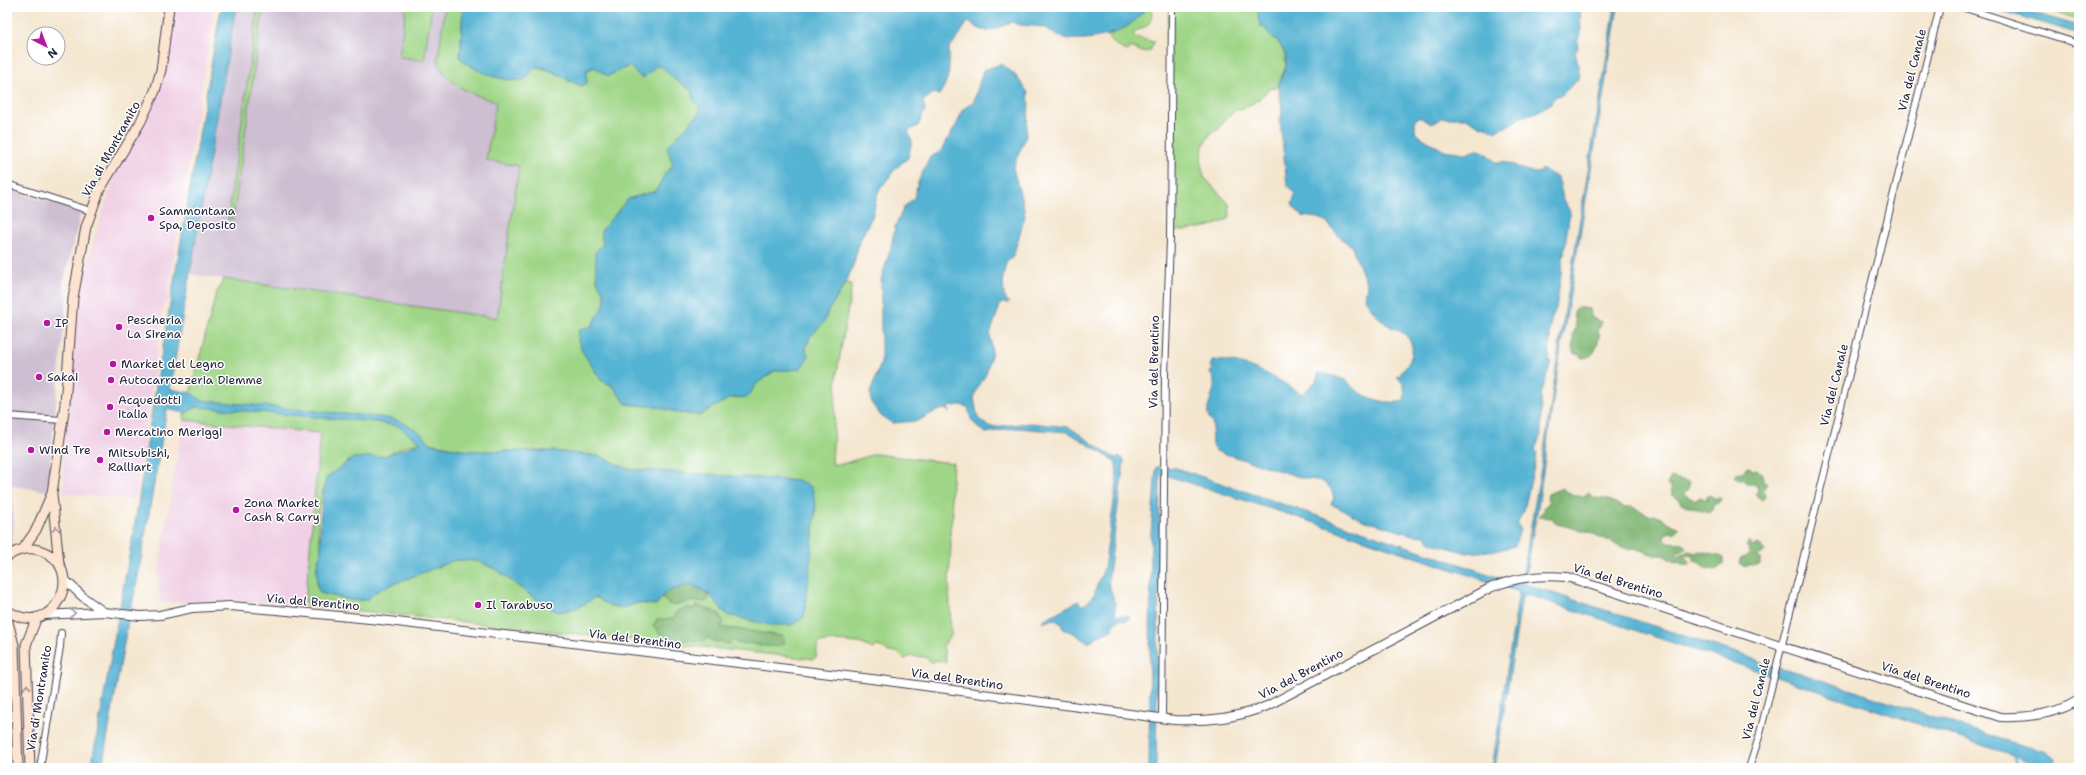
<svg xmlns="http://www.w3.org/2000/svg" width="2086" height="775" font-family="'Shantell Sans',sans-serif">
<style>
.built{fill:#f0d0e5}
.industrial{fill:#cebed2}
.green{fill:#9fd586;stroke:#607c60;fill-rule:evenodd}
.forest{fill:#7fb673;stroke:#506c57}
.water{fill:#55b3d3;stroke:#3c6a87}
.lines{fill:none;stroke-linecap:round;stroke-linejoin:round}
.stream{stroke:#55b3d3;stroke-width:2.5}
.minor-casing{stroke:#423f51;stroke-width:8}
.tertiary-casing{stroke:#423f51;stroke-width:10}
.secondary-casing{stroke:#423f51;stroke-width:11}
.minor{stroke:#fff;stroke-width:6}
.tertiary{stroke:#fff;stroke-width:8}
.secondary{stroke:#fde4d0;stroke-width:9}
.oneway{stroke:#9a8d8d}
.oneway2{stroke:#9c9ca7}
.poi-dot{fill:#b5179e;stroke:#fff;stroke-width:1.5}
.labels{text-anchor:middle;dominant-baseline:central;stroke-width:3;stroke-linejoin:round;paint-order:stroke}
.street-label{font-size:12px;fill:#22223b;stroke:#fff}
.poi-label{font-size:12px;fill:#22223b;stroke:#fff;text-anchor:start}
</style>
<rect width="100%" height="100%" fill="#fff"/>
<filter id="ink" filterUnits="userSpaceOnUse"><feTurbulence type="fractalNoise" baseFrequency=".025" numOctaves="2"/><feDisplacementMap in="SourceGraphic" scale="8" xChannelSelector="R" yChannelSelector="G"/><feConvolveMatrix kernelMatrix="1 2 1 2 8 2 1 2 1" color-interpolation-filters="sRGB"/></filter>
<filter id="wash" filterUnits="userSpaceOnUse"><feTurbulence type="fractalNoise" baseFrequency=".012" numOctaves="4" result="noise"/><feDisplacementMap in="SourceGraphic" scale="16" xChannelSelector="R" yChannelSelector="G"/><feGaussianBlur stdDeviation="0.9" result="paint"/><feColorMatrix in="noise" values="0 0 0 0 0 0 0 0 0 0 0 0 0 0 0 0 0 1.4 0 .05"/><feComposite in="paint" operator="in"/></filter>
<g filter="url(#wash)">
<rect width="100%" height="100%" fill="#f4e6cf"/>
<path class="built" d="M169 7H215L171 273 167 303H164L135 500 64 493 63 453 74 345 82 289 94 239 121 155 153 97Z
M183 420 320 433 305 605 233 601 160 603 158 576Z"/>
<path class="industrial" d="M236 7H445L438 59 450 81 469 93 496 102 486 160 519 166 497 319 189 274Z
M7 189 81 212 63 284 67 296 49 473V491L11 486 14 523 10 555 7 554Z"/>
<path class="green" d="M258 7H263L233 219H228Z
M406 7H432L424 60 399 57Z
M445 7H463L460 58 488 75 512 81 538 67 560 74 570 82 594 67 608 76 629 66 641 77H644L656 66H661L673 78 691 90 693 98 700 108 698 115 690 122 673 165 665 174 656 191 628 199 601 231 603 244 596 267 597 281 604 293 605 303 592 326 594 369 601 380 613 386 626 404 658 407 680 413 700 415 730 398 748 397 756 384 774 371 800 369 810 337 824 322 828 311 846 283 852 284 837 373 832 464H842L875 454 953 463 951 498 953 513 950 530 951 545 949 581 951 635 943 646 946 662 935 660 933 663 925 657 912 656 904 659 897 652H888L884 648 877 646 873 649 859 643 835 641 818 643 816 657 813 659 305 605 320 433 183 420 216 294 224 279 497 318 519 166 486 160 496 102C473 94 444 86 438 59ZM424 442 470 451H552L599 456 628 469 800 481 812 539 804 617 727 615 709 594 691 584 666 592 656 605 637 603 623 608 607 605 596 597 577 608 558 612 530 595 497 570 478 561 455 560 383 588 374 593 367 600H351L320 593 317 586V565L321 552 317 516 326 478 353 458 384 456 406 446Z
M1145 7H1152C1152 31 1145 23 1133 34L1135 37 1154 42 1150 51 1143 52 1130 47 1128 51C1119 49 1111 42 1107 35 1121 32 1139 20 1145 7Z
M1169 7H1259L1269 35C1279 39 1289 56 1285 68 1283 74 1280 80 1278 87L1269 89 1258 100 1247 107 1236 110 1226 118 1219 129 1210 134 1203 146 1201 163 1204 177 1229 204 1230 218C1213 229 1189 229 1170 232L1171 54H1166Z
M2041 7H2078L2074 18Z"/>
<path class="forest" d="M1577 307 1589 309 1592 318 1601 322C1601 326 1599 327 1598 331 1598 333 1600 334 1599 337 1597 349 1594 358 1581 358L1580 355 1574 353 1572 348 1574 339 1572 336 1576 327 1574 311Z
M1749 467 1753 470 1757 469 1762 474 1763 479 1767 483 1763 490 1766 495 1762 500 1756 495 1758 489 1755 484H1748L1743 478 1738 480 1734 477 1736 473 1742 472 1746 468Z
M1671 477 1690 482 1688 489 1683 494 1695 500 1701 497 1707 501V497L1710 495 1714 498H1720L1721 500 1717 504H1714L1712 510 1708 513 1681 504 1679 499 1672 495 1671 486 1667 485Z
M1562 488 1573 496H1585L1586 494 1589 493 1594 498 1606 499 1624 507H1632L1651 516 1655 515 1679 528 1674 533 1669 532 1665 534 1664 539 1667 542 1682 543 1686 547 1683 551 1676 553 1677 556 1689 551 1696 553 1699 551 1719 555 1723 558V564L1718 569 1715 570 1705 568 1700 563 1694 561V557L1688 555 1685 557 1691 562 1687 565 1673 561 1663 555H1654L1635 548 1628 549 1622 547 1589 532 1557 524 1552 518 1540 517 1539 515 1545 510 1544 508 1549 502 1547 499 1548 494Z
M1749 541 1751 546 1759 544 1765 550 1763 553 1756 557 1761 559 1760 564 1748 565 1745 567 1739 563 1740 559 1749 555 1750 551 1746 546Z
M691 584 706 592 709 599 706 602C700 602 696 601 690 602 677 603 671 611 662 597L666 592Z
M697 605 720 614V617L724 622 721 627 783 636 785 642C772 653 754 640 739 644L733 640 727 645 721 641 716 642 708 638 704 641C685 638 676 646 659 633L658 629 653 627 657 619H673L677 612 688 607 692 609Z"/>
<path class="water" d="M221 7H236L170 389 191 393 201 400 388 418C406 423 419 429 431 444L470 451H552L599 456 628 469 800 481 812 488 816 506 810 569 804 617 792 625H769L727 615 709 594 691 584 666 592 656 605 637 603 623 608 607 605 596 597 577 608 558 612 530 595 497 570 478 561 455 560 383 588 374 593 367 600H351L320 593 317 586V565L321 552 320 518 326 478 353 458 384 456 421 443 398 426 375 422 197 407 185 413 167 409 136 588 130 610 102 768H91L136 517 152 410Z
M463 7H1145C1134 33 1089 43 1064 38 1056 37 1050 29 1042 27 1031 25 1021 27 1012 22 994 29 984 37 969 21 961 29 959 40 949 47 949 68 951 77 939 95L934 93 923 101 925 110 918 126 908 131 912 141 908 158 896 168 878 192 872 217 859 242 854 263 846 283 828 311 824 322 810 337 805 348 809 357 800 369 774 371 756 384 748 397 730 398 700 415 680 413 658 407 626 404 613 386 601 380 582 351 578 340 579 330 592 326 605 303 604 293 597 281 595 252 603 244 601 231 628 199 656 191 665 174 673 166 667 147 698 115 700 108 693 98 691 90 673 78 661 66H656L645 77H641L629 66 608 76 594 67 586 70 587 83 581 86C566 80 555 70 538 67L532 70 525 80C502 82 478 73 460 58Z
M1259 7H1580L1581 34 1577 41 1578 48 1575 53 1579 66 1578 79 1563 94 1555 97 1550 104 1537 112 1521 117 1508 126 1495 131 1484 126 1481 127 1466 118H1440L1438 121 1430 123 1419 117 1415 120V132C1419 137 1436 145 1444 151 1453 150 1460 153 1467 153 1472 152 1476 148 1482 151 1489 154 1493 162 1500 163L1503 161 1534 173 1540 172 1541 169 1557 177 1560 184 1563 200 1570 211 1556 309 1551 317 1549 360 1551 361 1541 395V435L1535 449 1537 454 1524 510 1517 523 1520 529 1515 546 1499 550 1467 553 1432 543 1424 536 1413 535 1363 520 1331 504 1334 498 1331 489 1322 481 1303 478 1216 451C1209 441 1212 438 1213 427 1213 422 1209 420 1208 415 1206 403 1216 392 1214 381 1213 378 1211 375 1210 372L1214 368 1210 367 1212 361C1236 359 1259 369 1280 381 1288 385 1294 391 1302 394L1316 381 1319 373C1328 375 1339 377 1347 381 1350 383 1351 386 1353 388 1368 399 1387 405 1404 401 1405 392 1406 384 1397 377 1408 367 1420 349 1406 336 1401 330 1391 328 1385 323 1377 317 1370 307 1365 298L1367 285 1351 245C1339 240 1333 225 1321 219 1316 217 1307 217 1302 216L1292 205 1295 194 1287 185 1280 121C1285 106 1279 101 1279 87 1278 80 1285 73 1286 66 1288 54 1279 39 1269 35L1266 29 1261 26 1258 18Z
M1615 7H1618L1556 379 1539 501 1525 576V584L1746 656 1772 667 1797 672 2010 742 2044 751 2056 758 2055 765 2026 762 2009 754 1525 594 1522 597 1495 768H1492L1519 592 1315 523 1162 474 1160 476 1156 768H1149L1151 534 1156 467 1176 468 1521 585 1545 444 1561 334Z
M1989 7H2014L2079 26V34Z
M1002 64 1014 74 1023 85 1028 93 1029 104 1026 136 1013 168 1023 204 1025 216 1013 257 1006 263 1003 277 1004 296 1009 303H1001L990 334 992 352 986 374 976 391 974 399 978 418 986 425 992 427 1030 423 1069 427 1111 456 1116 458 1120 456 1124 461 1108 582 1115 602V615L1129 616 1130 619 1125 621 1120 619 1115 623 1112 630 1096 637 1089 643 1072 632 1065 630 1059 622 1054 619 1042 623 1043 620 1078 601 1081 605 1086 604 1095 594V590L1104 569 1117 481 1116 462 1068 432 1016 428 986 433 978 428 971 419 968 407 960 405 948 407 950 413 945 409 936 411 918 421 892 423 881 416 872 404 870 393 881 363V280L891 247 895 227 904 207 914 198 918 182 930 157 940 152 958 122 962 110 974 101 983 70Z"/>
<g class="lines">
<path class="stream" d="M2014 757 2017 768"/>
</g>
</g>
<g filter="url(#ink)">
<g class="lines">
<g class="minor-casing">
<path id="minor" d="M1962 7 2079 44
M7 184 91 211
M7 416 62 420
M1162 718 1165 374 1170 240 1172 7
M40 768 60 647 61 633
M1749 768 1759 737 1940 7"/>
</g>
<g class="tertiary-casing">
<path id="tertiary" d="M64 579 83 597 104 612
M43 615 104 612 140 616 160 615 192 608 230 606 277 610 380 620 880 680 1174 720C1210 721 1233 719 1267 706L1490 588C1516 577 1539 575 1567 577L2000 717C2028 718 2055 715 2079 700"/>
</g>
<g class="secondary-casing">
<path id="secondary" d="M52 494 59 564
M23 549 36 530 52 493 65 404 73 298 86 227 99 191 140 123 155 91 161 70 169 7
M7 557C16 550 27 547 39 550 90 565 54 644 7 610
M7 618 14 645 18 768
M30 768 26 645 37 617"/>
</g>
<use href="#minor" class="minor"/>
<use href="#tertiary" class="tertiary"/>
<use href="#secondary" class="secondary"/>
</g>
<defs><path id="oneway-chevron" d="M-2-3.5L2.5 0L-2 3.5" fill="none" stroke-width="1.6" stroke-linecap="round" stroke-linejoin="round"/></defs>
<g class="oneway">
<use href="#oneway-chevron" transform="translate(56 529) rotate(-94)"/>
<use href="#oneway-chevron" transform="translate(27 687) rotate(-92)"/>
</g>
<use class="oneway2" href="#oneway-chevron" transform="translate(73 613) rotate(-2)"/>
</g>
<g class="poi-dot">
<circle cx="151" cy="218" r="4"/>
<circle cx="47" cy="323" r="4"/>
<circle cx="119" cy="327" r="4"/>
<circle cx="113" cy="364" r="4"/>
<circle cx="39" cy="377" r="4"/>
<circle cx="111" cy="380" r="4"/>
<circle cx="110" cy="407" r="4"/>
<circle cx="107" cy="432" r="4"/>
<circle cx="31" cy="450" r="4"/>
<circle cx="100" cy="460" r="4"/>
<circle cx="236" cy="510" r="4"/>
<circle cx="478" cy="605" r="4"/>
</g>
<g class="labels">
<g class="street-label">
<text transform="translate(1912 70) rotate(-76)">Via del Canale</text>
<text transform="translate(111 149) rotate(-61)">Via di Montramito</text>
<text transform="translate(1154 362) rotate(-89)">Via del Brentino</text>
<text transform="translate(1834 385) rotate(-76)">Via del Canale</text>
<text transform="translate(1618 581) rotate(17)">Via del Brentino</text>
<text transform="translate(313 602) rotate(5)">Via del Brentino</text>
<text transform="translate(635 639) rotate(7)">Via del Brentino</text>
<text transform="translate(1301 674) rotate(-28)">Via del Brentino</text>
<text transform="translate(957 679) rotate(8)">Via del Brentino</text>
<text transform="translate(1926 680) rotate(18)">Via del Brentino</text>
<text transform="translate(39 698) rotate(-81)">Via di Montramito</text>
<text transform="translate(1756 699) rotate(-76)">Via del Canale</text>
</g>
<g class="poi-label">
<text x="159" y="211">Sammontana<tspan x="159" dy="14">Spa, Deposito</tspan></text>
<text x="127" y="320">Pescheria<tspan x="127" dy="14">La Sirena</tspan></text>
<text x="55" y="323">IP</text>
<text x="121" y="364">Market del Legno</text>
<text x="47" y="377">Sakai</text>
<text x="119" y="380">Autocarrozzeria Diemme</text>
<text x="118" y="400">Acquedotti<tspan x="118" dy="14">italia</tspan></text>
<text x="115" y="432">Mercatino Meriggi</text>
<text x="39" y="450">Wind Tre</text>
<text x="108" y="453">Mitsubishi,<tspan x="108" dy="14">Ralliart</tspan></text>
<text x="244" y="503">Zona Market<tspan x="244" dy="14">Cash &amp; Carry</tspan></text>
<text x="486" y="605">Il Tarabuso</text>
</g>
</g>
<rect width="2086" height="775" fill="none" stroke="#fff" stroke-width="24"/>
<g transform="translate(46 46) rotate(138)"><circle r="19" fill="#ffffff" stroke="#a7a7b1"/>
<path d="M0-3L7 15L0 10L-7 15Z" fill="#b5179e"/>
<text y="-6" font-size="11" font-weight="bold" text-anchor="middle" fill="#22223b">N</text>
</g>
</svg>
